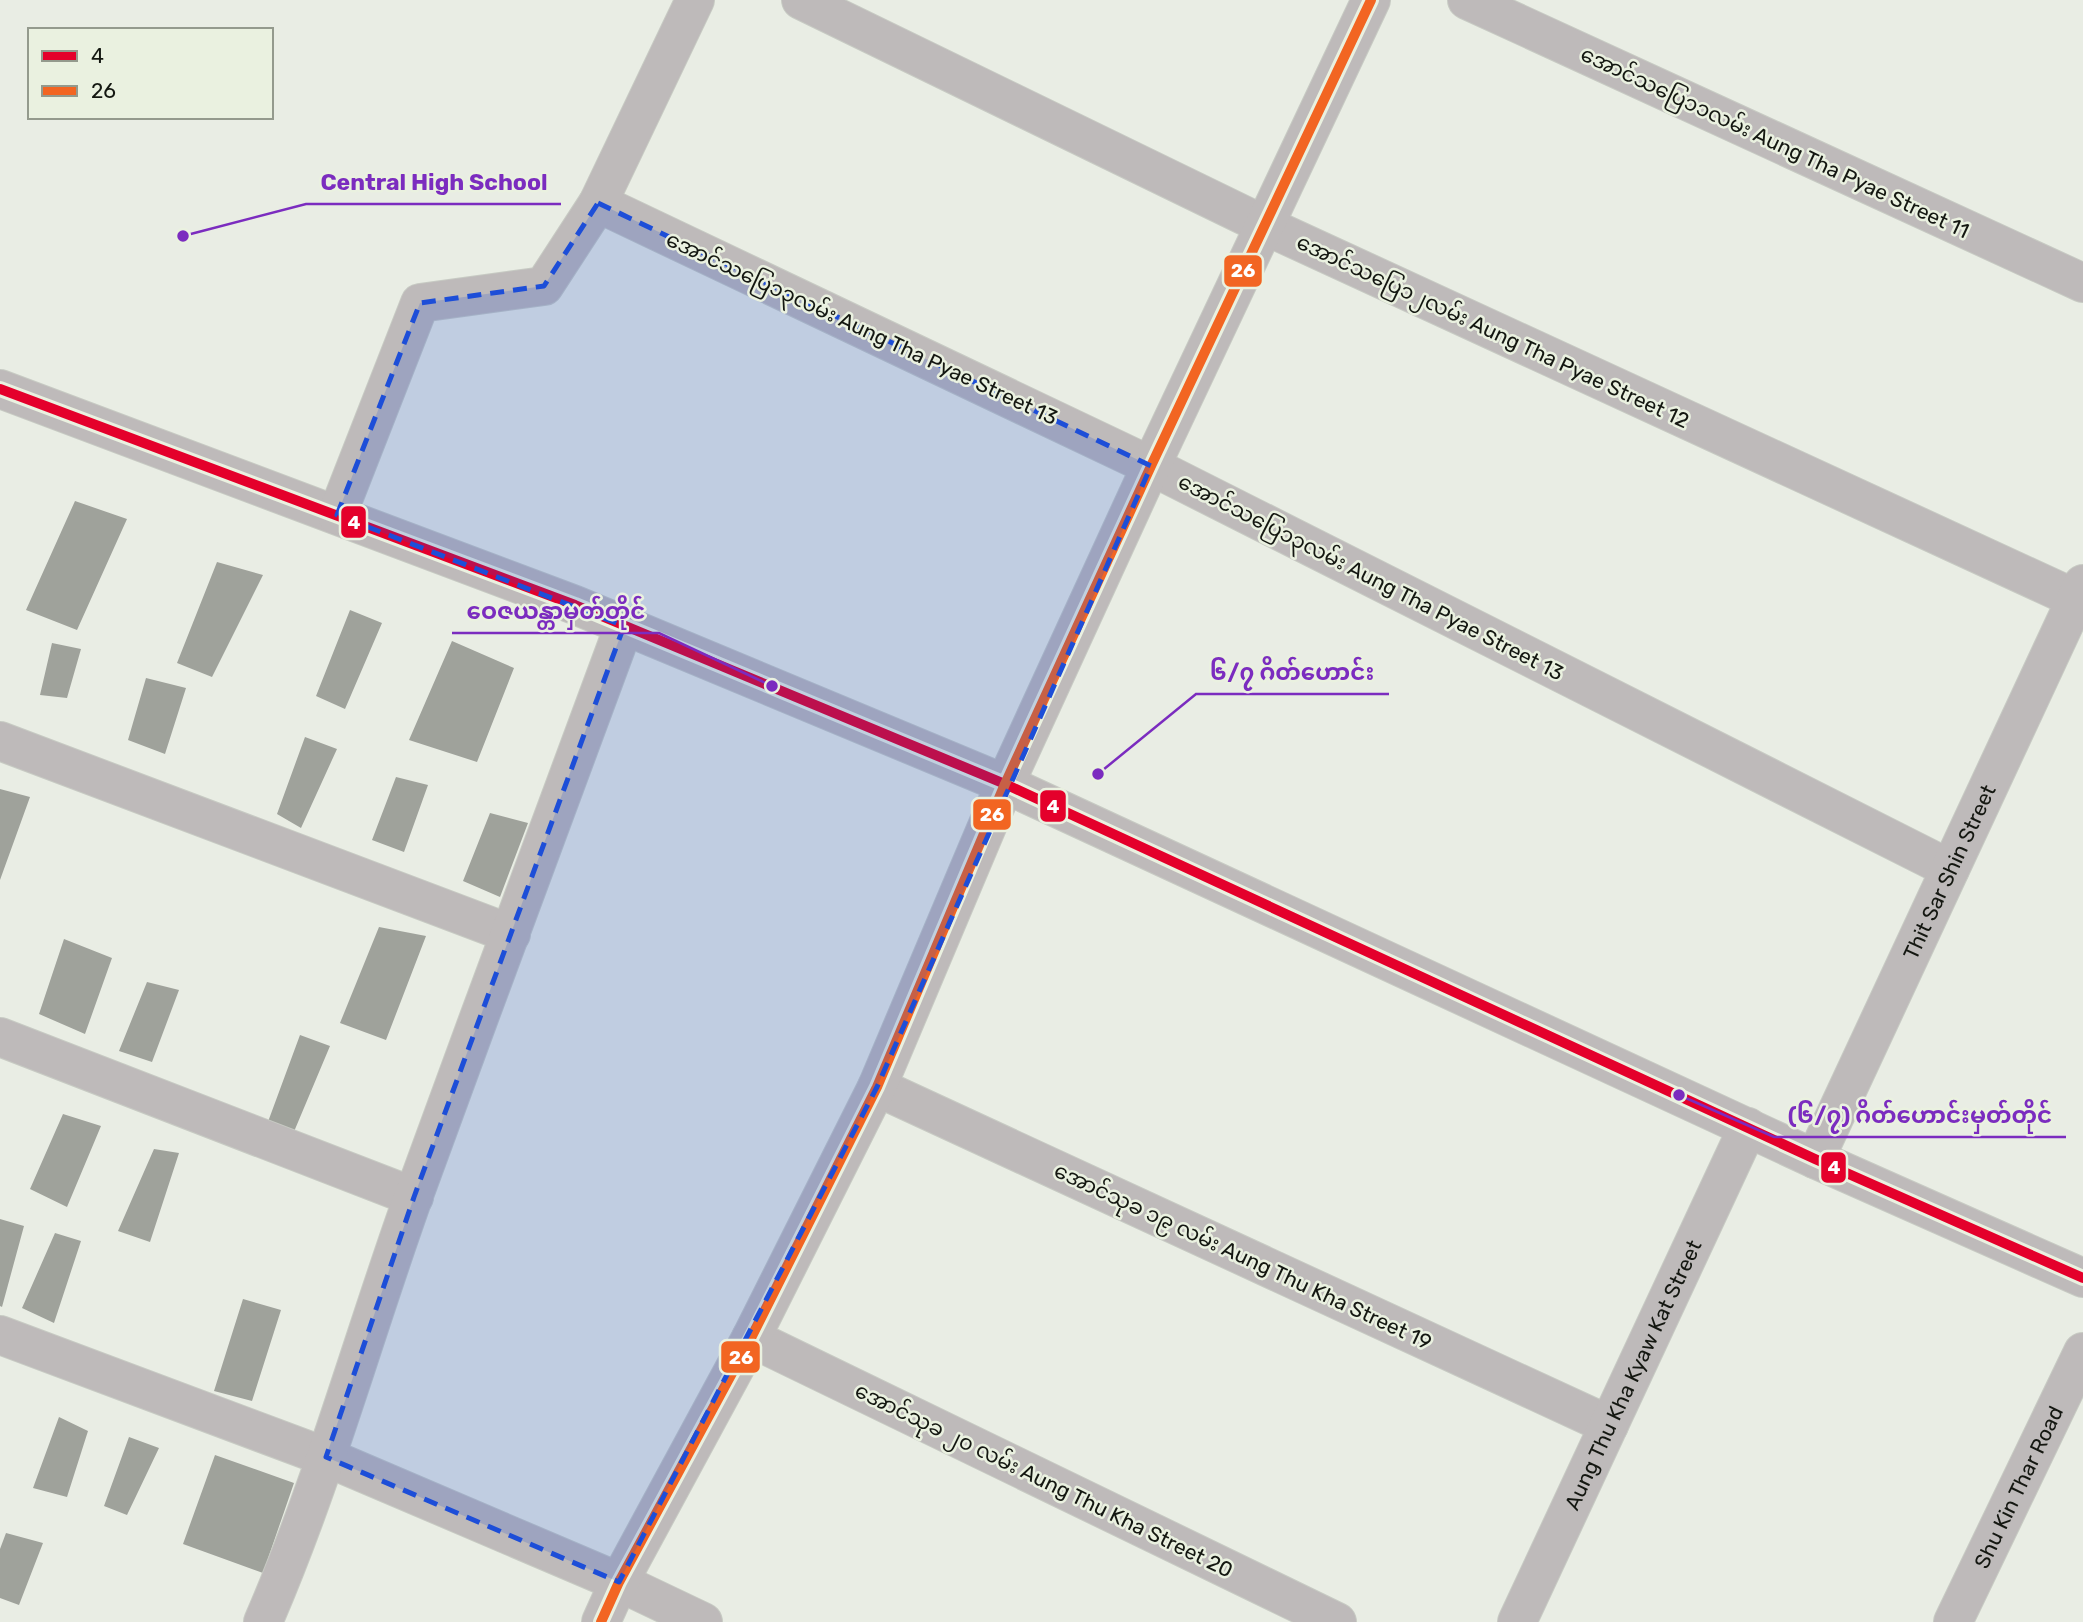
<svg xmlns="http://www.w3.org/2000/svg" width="2083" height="1622" font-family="Rubik,'Noto Sans Myanmar',sans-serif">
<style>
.building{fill:#9fa29b}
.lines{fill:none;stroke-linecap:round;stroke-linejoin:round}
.minor-casing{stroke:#c7cac3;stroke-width:40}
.minor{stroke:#bebaba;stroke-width:38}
.bus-1-casing{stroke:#eaf1e0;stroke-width:16}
.bus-2-casing{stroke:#eaf1e0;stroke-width:16}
.bus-1{stroke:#e4002b;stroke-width:10}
.bus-2{stroke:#f26522;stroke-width:10}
.marked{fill:#1d4ed8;fill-opacity:0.2;stroke:#1d4ed8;stroke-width:5;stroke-dasharray:14 9;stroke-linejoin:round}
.labels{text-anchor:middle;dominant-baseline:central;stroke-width:5;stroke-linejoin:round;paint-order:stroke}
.street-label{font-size:21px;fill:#141711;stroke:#eaf1e0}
.leader{fill:none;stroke:#7b2cbf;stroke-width:2.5}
.callout-dot{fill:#7b2cbf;stroke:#eaf1e0;stroke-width:2.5}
.callout-label{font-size:23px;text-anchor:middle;font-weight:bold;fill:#7b2cbf;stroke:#eaf1e0;stroke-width:5;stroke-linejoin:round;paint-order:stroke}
.line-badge{stroke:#eaf1e0;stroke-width:2.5}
.badge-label{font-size:19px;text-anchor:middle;font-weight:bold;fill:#fff}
</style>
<rect width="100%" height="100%" fill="#e9ede4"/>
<path class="building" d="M75 501 127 519 77 630 26 610Z
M217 562 263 575 212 677 177 663Z
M350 610 382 623 345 709 316 696Z
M452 641 514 668 477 762 409 740Z
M52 643 81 649 67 698 40 695Z
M146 678 186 688 165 754 128 740Z
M305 737 337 749 301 828 277 814Z
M396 777 428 785 404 852 372 840Z
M0 789 30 797 0 880Z
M490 813 528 823 500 897 463 881Z
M379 927 426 936 386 1040 340 1023Z
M64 939 112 958 85 1034 39 1014Z
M147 982 179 990 152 1062 119 1051Z
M300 1035 330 1046 293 1134 262 1138Z
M63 1114 101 1126 67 1207 30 1189Z
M154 1149 179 1153 150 1242 118 1231Z
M0 1219 24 1226 2 1307 0 1306Z
M55 1233 81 1241 54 1323 22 1308Z
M243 1299 281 1310 252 1401 214 1391Z
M59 1417 88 1431 67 1497 33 1488Z
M129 1437 159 1448 127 1515 104 1506Z
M215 1455 294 1483 263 1573 183 1544Z
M6 1533 43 1543 19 1605 0 1598V1549Z"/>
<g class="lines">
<g class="minor-casing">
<g id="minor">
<path d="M801 0 1264 225 2076 599"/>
<path d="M1467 0 2083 283"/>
<path d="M598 203 1151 466 1950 869"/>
<path d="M0 389 575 605 1005 784 1815 1159 2083 1278"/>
<path d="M337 515 420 303 544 286 598 203 695 0"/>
<path d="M0 741 511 934"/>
<path d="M0 1037 414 1197"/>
<path d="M877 1087 1609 1425"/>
<path id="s1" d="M1815 1159 2083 584"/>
<path d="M0 1335 326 1457 619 1582 703 1622"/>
<path d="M751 1338 1337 1622"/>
<path d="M263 1622C323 1484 363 1337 414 1195 483 1005 554 816 624 626"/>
<path d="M601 1622 619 1582 751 1338 877 1087 1005 784 1151 466 1371 0"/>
<path id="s2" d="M1517 1622 1748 1127"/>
<path id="s3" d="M1953 1622 2083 1352"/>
</g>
</g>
<use href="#minor" class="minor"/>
<g class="bus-1-casing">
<path id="bus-1" d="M0 389 575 605 1005 784 1815 1159 2083 1278"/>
</g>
<g class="bus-2-casing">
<path id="bus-2" d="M601 1622 619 1582 751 1338 877 1087 1005 784 1151 466 1371 0"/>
</g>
<use href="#bus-1" class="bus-1"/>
<use href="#bus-2" class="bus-2"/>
</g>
<path class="marked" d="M598 203 1151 466 877 1087 619 1582 326 1457 414 1197 624 626 337 515 420 303 544 286Z"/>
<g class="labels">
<g class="street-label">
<text transform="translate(1775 142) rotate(25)">အောင်သပြေ၁၁လမ်း Aung Tha Pyae Street 11</text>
<text transform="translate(862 328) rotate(25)">အောင်သပြေ၁၃လမ်း Aung Tha Pyae Street 13</text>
<text transform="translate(1493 331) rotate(25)">အောင်သပြေ၁၂လမ်း Aung Tha Pyae Street 12</text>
<text transform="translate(1371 577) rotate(27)">အောင်သပြေ၁၃လမ်း Aung Tha Pyae Street 13</text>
<text stroke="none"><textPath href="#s1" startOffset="317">Thit Sar Shin Street</textPath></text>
<text transform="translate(1243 1256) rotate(25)">အောင်သုခ ၁၉ လမ်း Aung Thu Kha Street 19</text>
<text stroke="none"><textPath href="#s2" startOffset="273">Aung Thu Kha Kyaw Kat Street</textPath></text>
<text transform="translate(1044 1480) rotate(26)">အောင်သုခ ၂၀ လမ်း Aung Thu Kha Street 20</text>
<text stroke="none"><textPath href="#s3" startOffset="150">Shu Kin Thar Road</textPath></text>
</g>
</g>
<path class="leader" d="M183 236L306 204H561M772 686L659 633H452M1098 774L1196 694H1389M1679 1095L1774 1137H2066"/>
<g class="callout-dot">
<circle cx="183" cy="236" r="7"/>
<circle cx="772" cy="686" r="7"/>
<circle cx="1098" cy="774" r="7"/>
<circle cx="1679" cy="1095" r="7"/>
</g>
<g class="callout-label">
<text x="434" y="190">Central High School</text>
<text x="556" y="619">ဝေဇယန္တာမှတ်တိုင်</text>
<text x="1292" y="680">၆/၇ ဂိတ်ဟောင်း</text>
<text x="1920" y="1123">(၆/၇) ဂိတ်ဟောင်းမှတ်တိုင်</text>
</g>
<g class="line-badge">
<rect x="1223" y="254" width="40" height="34" rx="7" fill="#f26522"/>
<rect x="340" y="505" width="27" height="34" rx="7" fill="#e4002b"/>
<rect x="1039" y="789" width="28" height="34" rx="7" fill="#e4002b"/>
<rect x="972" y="798" width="40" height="33" rx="7" fill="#f26522"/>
<rect x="1820" y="1151" width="27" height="33" rx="7" fill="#e4002b"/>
<rect x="720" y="1340" width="41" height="34" rx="7" fill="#f26522"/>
</g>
<g class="badge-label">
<text x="1243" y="277">26</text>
<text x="354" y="529">4</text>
<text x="1053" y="813">4</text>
<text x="992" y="821">26</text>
<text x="1834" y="1174">4</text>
<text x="741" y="1364">26</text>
</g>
<rect x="28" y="28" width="245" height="91" fill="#eaf1e0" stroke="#949a8d" stroke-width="2"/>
<rect x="42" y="51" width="35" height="10" fill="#e4002b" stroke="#949a8d" stroke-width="2"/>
<text x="91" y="63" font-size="21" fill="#141711">4</text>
<rect x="42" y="86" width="35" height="10" fill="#f26522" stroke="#949a8d" stroke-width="2"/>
<text x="91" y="98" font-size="21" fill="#141711">26</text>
</svg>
